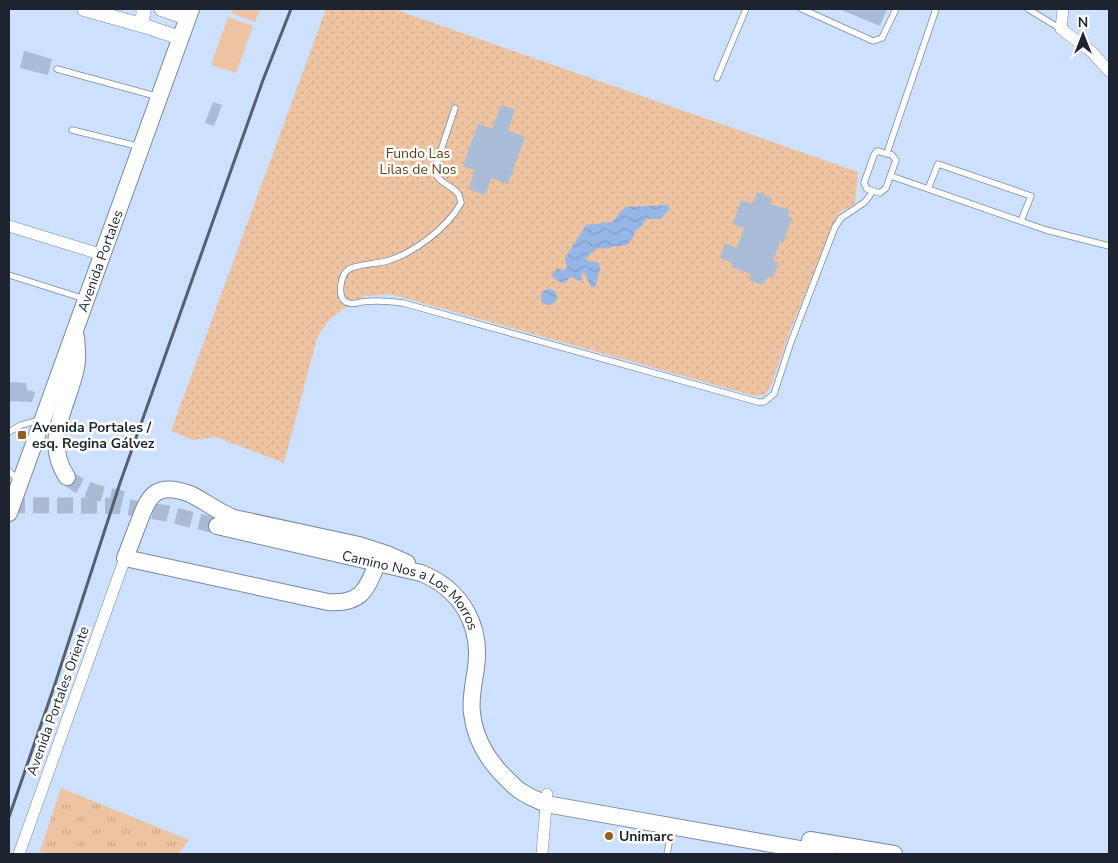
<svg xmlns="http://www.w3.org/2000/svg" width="1118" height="863" font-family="'Nunito Sans',sans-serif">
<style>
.grass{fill:url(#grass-tufts)}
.park{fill:url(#park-dots)}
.pitch{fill:#edc3a1}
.water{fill:url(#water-waves)}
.building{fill:#a8bbd7}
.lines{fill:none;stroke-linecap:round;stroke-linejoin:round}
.secondary-tunnel{stroke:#aabad4;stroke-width:16;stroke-dasharray:16 8;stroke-linecap:butt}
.service-casing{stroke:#7789a3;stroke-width:7}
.minor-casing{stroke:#7789a3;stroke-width:12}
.tertiary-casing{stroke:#7789a3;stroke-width:15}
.secondary-casing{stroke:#7789a3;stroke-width:18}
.service{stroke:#fff;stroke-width:5.5}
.minor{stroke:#fff;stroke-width:11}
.tertiary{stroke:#fff;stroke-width:14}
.secondary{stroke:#fff;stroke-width:16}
.rail{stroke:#545f6f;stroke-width:3}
.poi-dot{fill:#995c1f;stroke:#fff;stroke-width:2}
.labels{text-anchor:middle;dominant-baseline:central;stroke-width:5;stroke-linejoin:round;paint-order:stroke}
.park-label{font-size:14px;fill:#6a3c0c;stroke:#fff}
.street-label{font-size:14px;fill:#1d242f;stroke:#fff}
.poi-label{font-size:14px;font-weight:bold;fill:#1d242f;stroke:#fff;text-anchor:start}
</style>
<defs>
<pattern id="grass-tufts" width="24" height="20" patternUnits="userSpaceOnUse" patternTransform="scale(1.25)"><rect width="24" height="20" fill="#edc3a1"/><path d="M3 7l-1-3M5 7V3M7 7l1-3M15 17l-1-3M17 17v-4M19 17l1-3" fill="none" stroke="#cba78b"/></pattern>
<pattern id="park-dots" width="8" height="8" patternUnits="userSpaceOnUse" patternTransform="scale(1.25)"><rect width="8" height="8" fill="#edc3a1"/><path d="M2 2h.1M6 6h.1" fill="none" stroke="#cba78b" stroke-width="1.8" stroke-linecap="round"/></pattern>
<pattern id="water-waves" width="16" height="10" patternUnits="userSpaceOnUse" patternTransform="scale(1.25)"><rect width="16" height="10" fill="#95b6e6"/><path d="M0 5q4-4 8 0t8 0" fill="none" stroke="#809cc6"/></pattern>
</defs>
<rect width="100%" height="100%" fill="#cde0fd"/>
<path class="grass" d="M61 788 189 840 178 854H39Z"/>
<path class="park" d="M326 9H394L858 172 855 204 839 213 833 225 788 336 771 386 765 395 755 396 390 294 365 296 343 309 328 321 317 338 284 463 216 437 193 440 171 431Z"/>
<path class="pitch" d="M232 9H260L255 22 231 13Z
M228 17 253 26 236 73 211 65Z"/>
<path class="water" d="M668 205 670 209 660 219H646L642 226 635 231C634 238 629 245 622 246 618 247 618 245 614 246 606 249 607 249 598 248L585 258 586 260 599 263 600 269 595 287H591L584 272 581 273 582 280 579 281 571 277 563 284 551 276 557 269 564 270 567 268 565 258 586 225 612 222 625 207Z
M541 297a8 8 0 1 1 16 0a8 8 0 1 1-16 0Z"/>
<path class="building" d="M839 9H887L880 26Z
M24 51 52 59 48 75 20 68Z
M213 102 222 105 214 126 205 123Z
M501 105 515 110 508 131 525 137 508 184 491 178 485 195 469 189 475 170 463 166 478 124 492 129Z
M757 192 772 198 770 204 790 210 787 217H792L783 243 780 241 773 261 778 262 773 278 767 276 764 285 749 280 751 274 731 267 733 263 720 258 725 243 737 248 744 228 733 224 741 200 753 204Z
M9 382 26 383 27 390 35 392 32 402 9 401Z"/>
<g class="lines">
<path class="secondary-tunnel" d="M67 477C82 491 103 494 123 499
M9 505 120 506 165 513 217 526"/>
<g class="service-casing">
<path id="service" d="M802 9 873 41 882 38 896 9
M1028 9 1061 29
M57 69 159 97
M717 78 746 9
M455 108 435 168C435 183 452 184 459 195 459 195 461 203 461 203 447 228 414 253 387 261 376 264 358 264 349 269 340 275 337 297 346 302 351 305 357 303 361 302 376 300 389 301 403 303L758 402H764L774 394 791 342 835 227 841 218 865 202 873 191
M72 130 141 147
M877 151 892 155 896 160 886 188 880 193 867 189 864 183 874 155Z
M887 153 936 9
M891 176 1046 230 1109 246
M928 189 938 164 1031 196 1021 221
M9 275 85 299
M9 432 21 425 40 420
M9 471 18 480
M667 854 672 827"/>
</g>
<g class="minor-casing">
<path id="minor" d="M1063 9 1061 29 1092 52 1109 71
M9 226 103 255
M19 854 125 558
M542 854 547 794"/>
</g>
<g class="tertiary-casing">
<path id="tertiary" d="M84 9 148 27 180 38
M161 9 187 18
M134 23C142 22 145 16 143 9"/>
</g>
<g class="secondary-casing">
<g id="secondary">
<path d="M67 477C42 440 68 406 76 368 78 358 77 347 76 337"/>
<path id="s1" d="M9 513 191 9"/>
<path id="s2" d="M217 526 421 573C461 589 482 625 476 668 474 683 470 698 472 713 475 740 488 761 507 779 512 784 516 789 522 792 529 797 538 800 546 804L828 854"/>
<path d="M377 564C366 591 361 604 328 602L125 558C130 546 134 534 139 522 149 493 158 482 190 494 205 501 218 512 234 518L359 545 387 554 407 563"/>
<path d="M810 840 894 854"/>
</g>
</g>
<use href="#service" class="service"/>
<use href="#minor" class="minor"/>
<use href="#tertiary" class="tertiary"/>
<use href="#secondary" class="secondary"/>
<path class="rail" d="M9 817 54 687 120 483 263 80 291 9"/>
</g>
<g class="poi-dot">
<rect x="17" y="430" width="10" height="10" rx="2.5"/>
<circle cx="609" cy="836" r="5"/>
</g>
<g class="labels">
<g class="park-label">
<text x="418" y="153">Fundo Las<tspan x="418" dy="16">Lilas de Nos</tspan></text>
</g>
<g class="street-label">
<text stroke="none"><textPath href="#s1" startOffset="268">Avenida Portales</textPath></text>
<text stroke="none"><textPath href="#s2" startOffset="209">Camino Nos a Los Morros</textPath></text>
<text transform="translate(58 701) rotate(-70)">Avenida Portales Oriente</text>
</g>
<g class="poi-label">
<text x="32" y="427">Avenida Portales /<tspan x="32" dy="16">esq. Regina Gálvez</tspan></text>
<text x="619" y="836">Unimarc</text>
</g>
</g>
<rect width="1118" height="863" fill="none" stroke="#1d242f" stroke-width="20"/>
<g transform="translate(1083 35)" stroke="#ffffff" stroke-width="4" paint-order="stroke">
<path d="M0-4L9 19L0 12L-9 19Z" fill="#1d242f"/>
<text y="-8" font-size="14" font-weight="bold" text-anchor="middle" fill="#1d242f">N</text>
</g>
</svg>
